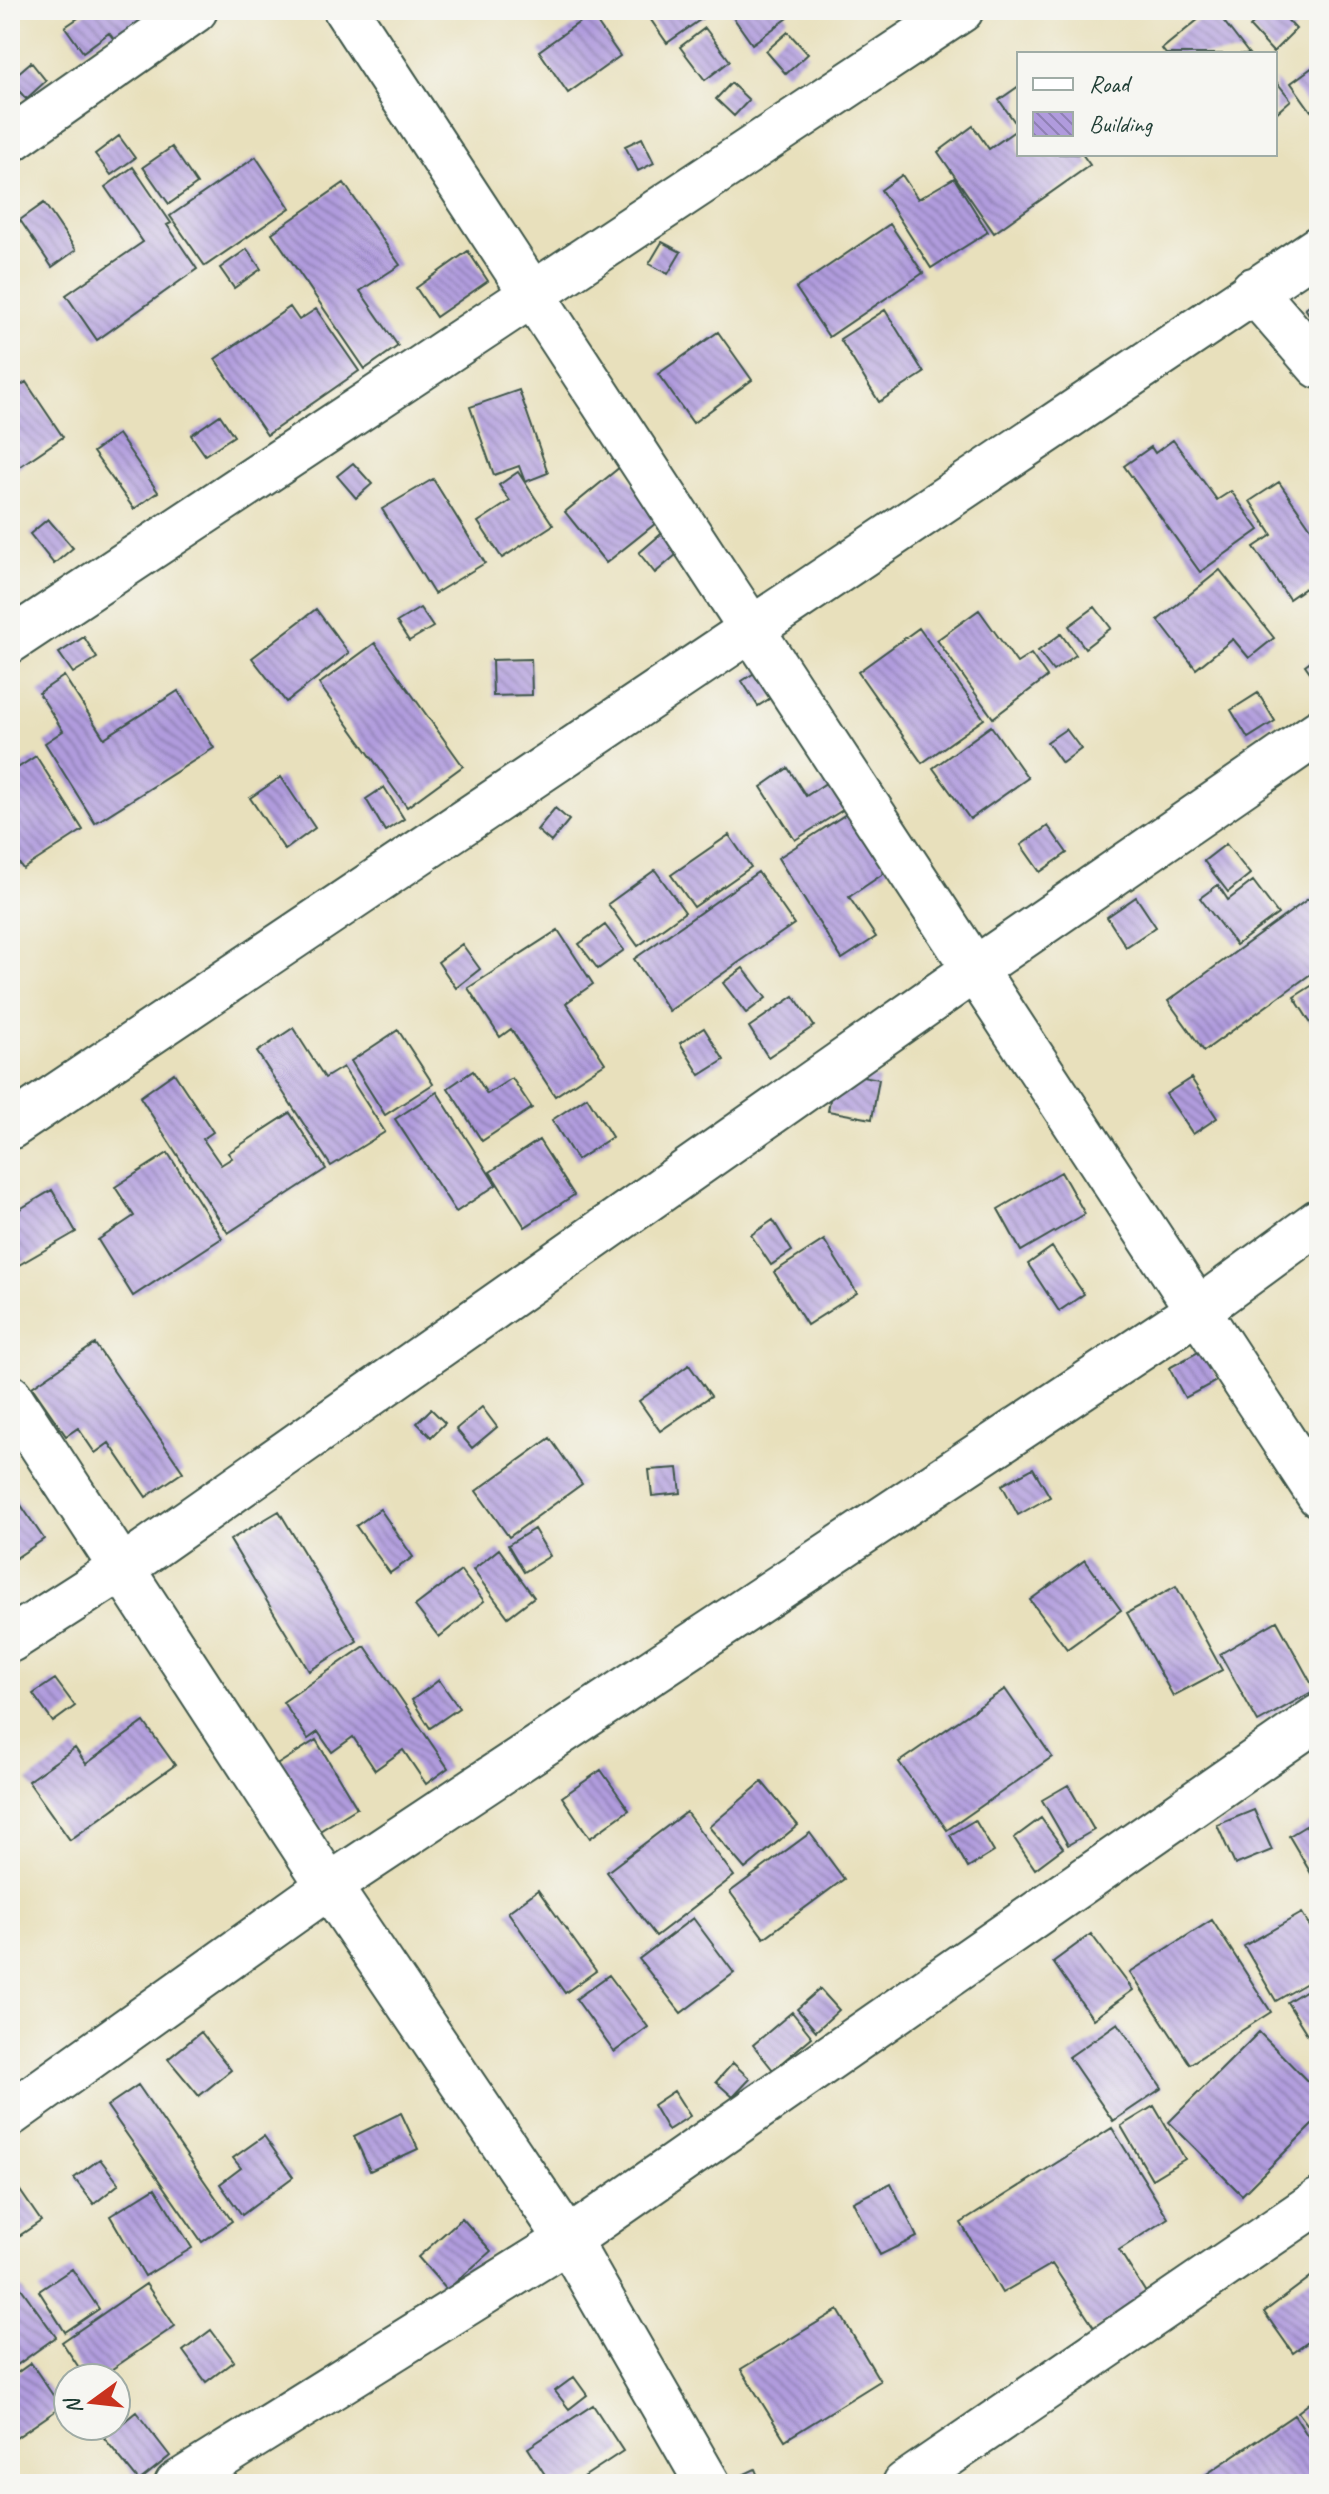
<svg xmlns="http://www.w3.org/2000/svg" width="1329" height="2494" font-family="Caveat,sans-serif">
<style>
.building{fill:url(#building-back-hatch)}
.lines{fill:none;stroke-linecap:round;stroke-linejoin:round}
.minor-casing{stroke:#3d5548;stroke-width:48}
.minor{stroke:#fff;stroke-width:44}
</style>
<defs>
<pattern id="building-back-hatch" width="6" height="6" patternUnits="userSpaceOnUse" patternTransform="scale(2)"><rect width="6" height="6" fill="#b09bdd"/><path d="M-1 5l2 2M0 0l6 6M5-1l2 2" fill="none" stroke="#8f80b4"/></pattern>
</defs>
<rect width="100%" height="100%" fill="#f6f6f2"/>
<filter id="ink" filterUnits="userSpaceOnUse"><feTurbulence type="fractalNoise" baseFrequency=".0125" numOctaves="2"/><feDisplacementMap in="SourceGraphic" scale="16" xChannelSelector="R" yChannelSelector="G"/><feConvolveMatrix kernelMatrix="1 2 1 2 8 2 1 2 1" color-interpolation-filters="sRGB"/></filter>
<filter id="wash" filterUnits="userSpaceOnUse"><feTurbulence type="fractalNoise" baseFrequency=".006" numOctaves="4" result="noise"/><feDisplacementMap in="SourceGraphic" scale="32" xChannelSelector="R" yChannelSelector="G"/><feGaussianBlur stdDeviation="1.8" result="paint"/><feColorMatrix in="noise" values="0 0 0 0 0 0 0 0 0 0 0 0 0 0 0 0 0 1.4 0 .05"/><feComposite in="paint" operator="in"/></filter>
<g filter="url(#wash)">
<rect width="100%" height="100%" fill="#e8e0bc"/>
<g id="blocks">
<path class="building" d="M90 10H158L115 41 109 33 83 52 65 27Z
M644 10H714L667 43Z
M728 10H783L788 18 752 44Z
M1210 10H1215L1249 54H1166L1162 49Z
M1267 10H1278L1296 29 1273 52 1250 27Z
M591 14 620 56 568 93 539 51Z
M705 28 730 61 705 80 680 47Z
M788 32 808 54 786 74 766 51Z
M31 62 46 81 26 99 10 80Z
M1317 64 1319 68V105L1311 111 1291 83Z
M1275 80 1291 100 1275 114Z
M731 83 749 100 734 116 716 99Z
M1019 86V154H1082L1090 165 994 233 938 152 973 126 989 149 1019 128 999 100Z
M119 136 135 158 111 175 95 154Z
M642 138 654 163 638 171 625 146Z
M172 147 197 184 169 204 143 167Z
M256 157 290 208 205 266 170 216Z
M133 167 171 223 167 225 197 269 97 340 66 295 143 242 105 187Z
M902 175 918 199 954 178 988 232 931 268 881 190Z
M344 183 400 265 360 291 398 346 365 369 272 233Z
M44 203 76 250 52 267 20 220Z
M890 224 923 273 829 337 796 288Z
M662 242 681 252 668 274 649 264Z
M247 249 261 269 234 288 220 268Z
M468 251 488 281 436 317 416 288Z
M1319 299V330L1305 308Z
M290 307 299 320 316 309 359 371 267 435 215 359Z
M885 310 924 373 879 402 840 339Z
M718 332 752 380 693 423 658 374Z
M26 382 63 437 10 473V393Z
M519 390 548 473 525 482 519 466 494 475 470 407Z
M220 415 234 436 205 455 191 435Z
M118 434 158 492 134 509 93 452Z
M1173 440 1217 500 1231 491 1259 530 1200 572 1124 466 1151 447 1155 453Z
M353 463 372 484 356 498 337 476Z
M620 467 661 519 606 563 565 512Z
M518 472 553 525 502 558 478 522 510 501 499 485Z
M433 479 485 563 434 594 382 509Z
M1279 482 1319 540V578L1289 599 1254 547 1272 535 1250 501Z
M48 519 73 548 54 564 30 534Z
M667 529 684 548 655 573 639 553Z
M1220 570 1274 638 1249 658 1233 639 1196 669 1158 620Z
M1095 607 1111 628 1085 648 1069 626Z
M420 608 433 627 409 641 397 622Z
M316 609 349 653 286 702 252 658Z
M979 610 1017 663 1031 654 1047 677 993 718 937 640Z
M919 628 984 719 922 763 858 672Z
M1061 634 1076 655 1053 671 1038 651Z
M84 637 97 658 73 673 59 653Z
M375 643 463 766 407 807 319 684Z
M1319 655V685L1305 665Z
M531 659 532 695 493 696 492 660Z
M767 665 783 690 758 706 742 681Z
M64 676 104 738 178 691 214 748 95 823 45 743 63 731 39 693Z
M1258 693 1275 721 1248 738 1231 710Z
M991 726 1028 778 970 819 933 768Z
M1066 729 1081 749 1062 763 1047 742Z
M36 756 83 830 23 869 10 850V773Z
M788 768 806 796 832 779 849 806 795 840 761 787Z
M281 777 315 828 285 850 250 798Z
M384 787 404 819 385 831 366 799Z
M555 808 569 820 551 842 537 830Z
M851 811 889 870 849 897 876 937 842 959 778 858Z
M1048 826 1067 853 1040 872 1021 845Z
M729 835 751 867 694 907 671 875Z
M1226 844 1250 874 1228 892 1204 861Z
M655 870 685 912 638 946 608 904Z
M758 872 794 924 669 1011 634 959Z
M1253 881 1278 914 1236 945 1200 898 1218 885 1228 900Z
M1319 891V968L1204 1051 1168 1001Z
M1136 897 1156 927 1126 947 1107 917Z
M605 925 624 950 598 969 579 944Z
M558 930 593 984 566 1003 605 1063 555 1096 511 1029 500 1037 468 988Z
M462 944 480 969 456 988 438 962Z
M743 968 766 998 746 1013 723 983Z
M1319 981V1036L1294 997Z
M794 996 814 1026 768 1057 749 1027Z
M293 1028 325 1078 343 1067 385 1132 331 1166 257 1052Z
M704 1028 724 1060 700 1075 680 1043Z
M398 1030 433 1084 385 1115 351 1061Z
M473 1071 487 1094 512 1078 532 1108 482 1141 448 1088Z
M835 1071 879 1079 872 1119 828 1111Z
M174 1073 213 1132 203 1139 221 1165 232 1158 228 1153 290 1113 326 1169 228 1233 140 1097Z
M1191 1078 1217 1118 1193 1134 1166 1094Z
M437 1092 496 1185 456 1212 395 1119Z
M587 1097 612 1137 577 1160 552 1120Z
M539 1140 574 1195 525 1227 490 1172Z
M168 1153 222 1238 133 1296 98 1240 134 1216 115 1187Z
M1061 1172 1085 1214 1021 1251 998 1209Z
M52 1190 76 1232 10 1270V1215Z
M773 1220 792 1251 771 1265 751 1235Z
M824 1240 857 1293 807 1325 774 1272Z
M1052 1247 1084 1294 1059 1311 1028 1264Z
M95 1344 183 1472 146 1497 109 1443 95 1453 78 1428 66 1436 32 1387Z
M1202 1350 1218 1380 1185 1398 1169 1368Z
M689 1365 711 1396 660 1431 639 1401Z
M482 1407 497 1427 472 1448 456 1429Z
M431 1409 445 1423 431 1437 417 1423Z
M550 1438 582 1484 509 1537 476 1491Z
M678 1468 681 1493 652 1496 649 1470Z
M1033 1468 1050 1497 1018 1515 1002 1485Z
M10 1489 44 1539 10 1562Z
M380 1509 413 1557 390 1573 356 1526Z
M279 1511 357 1641 309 1671 230 1540Z
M534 1529 550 1556 524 1572 508 1545Z
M499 1549 534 1597 508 1617 473 1570Z
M1085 1560 1121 1610 1067 1649 1030 1600Z
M461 1571 484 1601 439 1637 415 1606Z
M1176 1586 1222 1670 1173 1696 1127 1613Z
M1277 1621 1315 1690 1258 1722 1220 1654Z
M365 1646 448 1768 426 1784 403 1750 375 1770 353 1737 332 1752 318 1732 308 1739 283 1702Z
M55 1679 75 1706 53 1722 33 1694Z
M439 1680 459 1708 430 1728 412 1700Z
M1005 1689 1052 1757 947 1830 899 1762Z
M144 1722 175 1765 70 1840 28 1781 75 1748 86 1764Z
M316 1740 357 1808 313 1835 272 1768Z
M601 1770 629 1810 590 1838 562 1797Z
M762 1782 798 1825 745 1869 709 1827Z
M1068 1785 1094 1830 1068 1845 1042 1800Z
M1254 1810 1272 1850 1235 1865 1217 1825Z
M686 1812 734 1876 656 1936 607 1872Z
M1041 1818 1063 1848 1035 1869 1014 1838Z
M1319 1818V1887L1289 1836Z
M975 1820 994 1852 968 1868 950 1835Z
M810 1833 844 1879 764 1938 730 1892Z
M538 1890 596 1971 565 1993 508 1912Z
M1302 1913 1319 1942V1976L1276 2001 1244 1946Z
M693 1918 734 1973 681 2013 639 1959Z
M1212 1920 1271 2012 1190 2064 1130 1972Z
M1091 1934 1133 1990 1093 2019 1053 1962Z
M609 1975 648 2027 614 2052 576 1999Z
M1319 1982V2053L1287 2002Z
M820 1989 839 2010 816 2031 797 2009Z
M792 2012 812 2037 773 2070 753 2045Z
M1118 2023 1162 2088 1113 2121 1069 2057Z
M201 2032 231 2070 199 2096 168 2059Z
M1259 2032 1319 2093V2118L1242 2195 1169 2122Z
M733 2063 750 2079 733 2097 716 2082Z
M138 2085 232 2221 202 2242 107 2106Z
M674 2091 690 2116 668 2130 653 2105Z
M1154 2106 1185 2159 1152 2179 1121 2126Z
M401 2113 418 2149 370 2171 354 2136Z
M1112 2128 1168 2218 1119 2250 1148 2296 1095 2329 1052 2264 1002 2293 961 2223Z
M264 2136 293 2177 242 2215 220 2184 241 2168 233 2158Z
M100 2159 119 2184 94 2204 74 2178Z
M10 2176 41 2221 10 2242Z
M891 2183 917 2237 880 2255 853 2202Z
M155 2188 192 2248 145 2276 110 2216Z
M462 2218 491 2251 447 2290 418 2257Z
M72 2269 99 2309 65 2332 39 2291Z
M1312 2276 1319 2286V2334L1293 2353 1264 2312Z
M146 2284 175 2326 99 2378H86L62 2342Z
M21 2288 56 2337 10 2370V2296Z
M838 2310 880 2381 785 2440 741 2369Z
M211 2330 234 2361 206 2382 183 2351Z
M31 2363 61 2407 10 2442V2378Z
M574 2377 587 2395 569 2409 555 2391Z
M1319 2396V2440L1298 2412Z
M593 2405 623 2451 573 2484H551L528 2448Z
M136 2412 170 2456 139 2481 104 2438Z
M1294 2415 1319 2453V2478L1310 2484H1192Z
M755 2469 761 2484H732L730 2481Z"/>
</g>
</g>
<g filter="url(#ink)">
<use href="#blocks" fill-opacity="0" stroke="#3d5548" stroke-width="2"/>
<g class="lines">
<g class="minor-casing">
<path id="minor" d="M346 10 1319 1495
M10 140 195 10
M1253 290 1319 366
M10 641 961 10
M10 1127 1319 248
M10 1397 329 1886 568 2240 708 2484
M10 1640 124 1567 974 970 1319 732
M10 2114 329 1886 1198 1310 1319 1221
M177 2484 568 2240 1319 1717
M905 2484 1319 2201"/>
</g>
<use href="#minor" class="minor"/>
</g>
</g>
<rect width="1329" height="2494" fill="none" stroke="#f6f6f2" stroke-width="40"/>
<rect x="1017" y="52" width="260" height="104" fill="#f6f6f2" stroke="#a0aca6" stroke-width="2"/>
<rect x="1033" y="78" width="40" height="12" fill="#ffffff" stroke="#a0aca6" stroke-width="2"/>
<text x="1089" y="92" font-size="24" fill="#1f3d34">Road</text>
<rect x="1033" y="112" width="40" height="24" fill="url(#building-back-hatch)" stroke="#a0aca6" stroke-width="2"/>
<text x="1089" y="132" font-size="24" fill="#1f3d34">Building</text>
<g transform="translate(92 2402) rotate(255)"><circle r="38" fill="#f6f6f2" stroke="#a0aca6" stroke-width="2"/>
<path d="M0-6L14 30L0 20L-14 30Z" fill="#c8321e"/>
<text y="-12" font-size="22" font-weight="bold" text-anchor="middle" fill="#1f3d34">N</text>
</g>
</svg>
